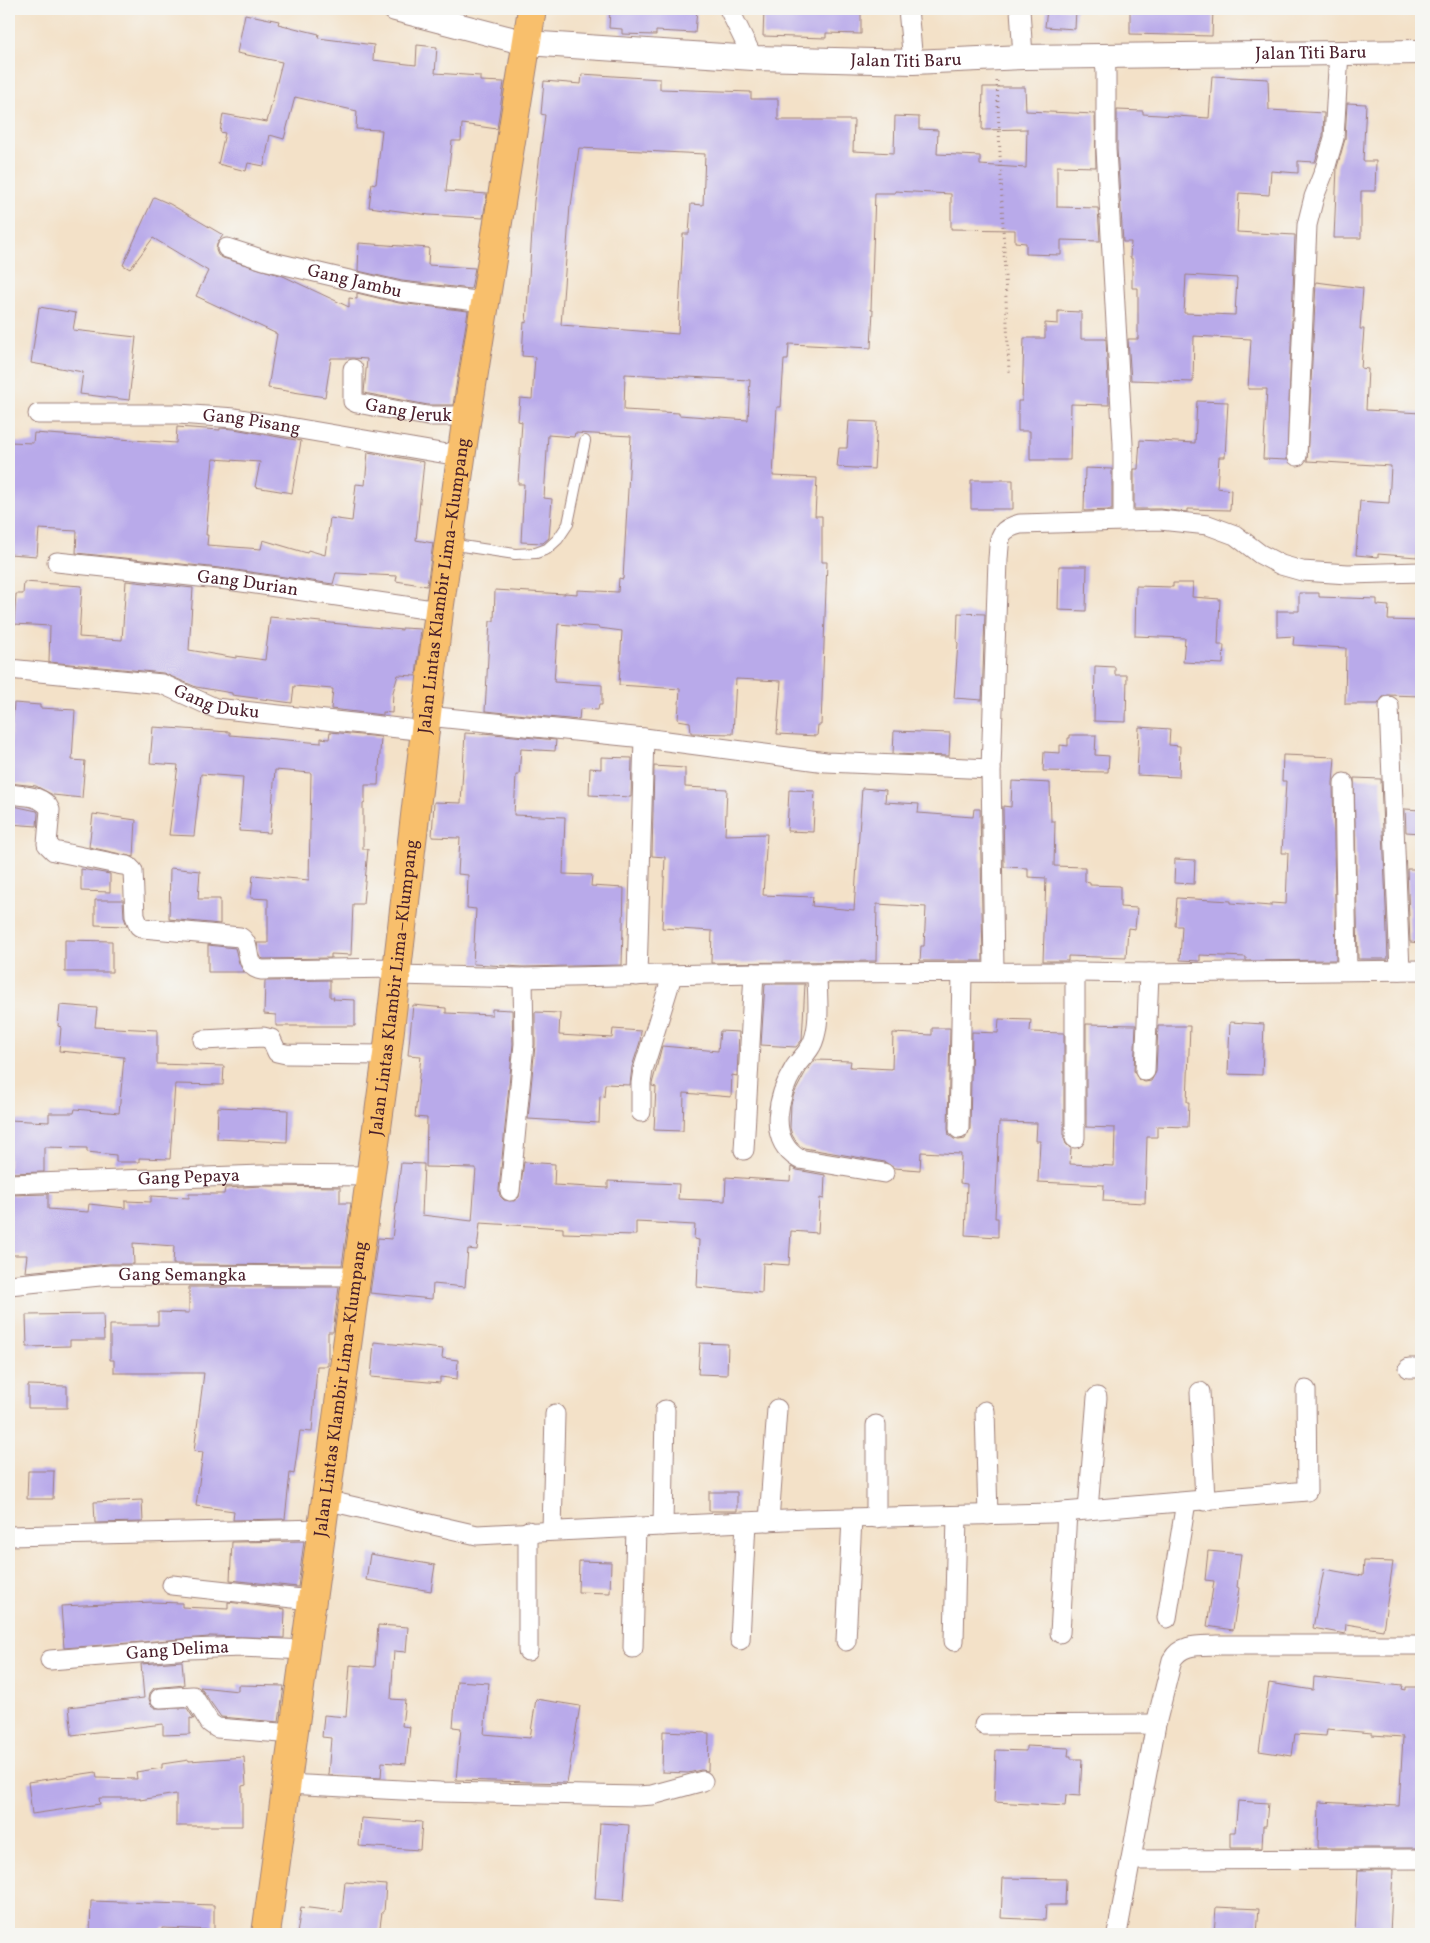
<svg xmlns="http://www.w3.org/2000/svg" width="1430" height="1943" font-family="Vollkorn,serif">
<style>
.building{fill:#b9aaea;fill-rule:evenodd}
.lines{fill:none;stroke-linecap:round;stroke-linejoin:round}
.service-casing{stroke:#9e807a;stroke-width:12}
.minor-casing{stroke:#9e807a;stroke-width:21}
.tertiary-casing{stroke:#9e807a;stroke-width:26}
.primary-casing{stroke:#9e807a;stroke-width:30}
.path{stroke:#9e807a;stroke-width:3;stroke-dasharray:1 4;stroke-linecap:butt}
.service{stroke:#fff;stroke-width:10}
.minor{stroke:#fff;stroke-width:19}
.tertiary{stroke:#fff;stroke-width:24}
.primary{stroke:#f8bf6c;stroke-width:28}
.labels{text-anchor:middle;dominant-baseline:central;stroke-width:4;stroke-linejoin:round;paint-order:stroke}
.street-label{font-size:18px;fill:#4a1f2b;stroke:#f6f6f2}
</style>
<rect width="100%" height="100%" fill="#f6f6f2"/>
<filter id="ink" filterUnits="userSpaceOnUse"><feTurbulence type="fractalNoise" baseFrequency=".02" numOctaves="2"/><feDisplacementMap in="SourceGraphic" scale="10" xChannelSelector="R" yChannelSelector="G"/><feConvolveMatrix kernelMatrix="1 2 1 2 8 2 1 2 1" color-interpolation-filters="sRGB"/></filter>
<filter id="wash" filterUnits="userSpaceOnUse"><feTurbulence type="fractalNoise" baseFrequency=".0096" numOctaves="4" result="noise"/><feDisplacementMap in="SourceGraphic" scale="20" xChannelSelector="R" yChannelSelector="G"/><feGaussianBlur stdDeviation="1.12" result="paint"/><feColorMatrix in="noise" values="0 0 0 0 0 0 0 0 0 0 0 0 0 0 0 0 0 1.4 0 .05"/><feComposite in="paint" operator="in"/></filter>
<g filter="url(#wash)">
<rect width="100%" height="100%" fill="#f3e1c8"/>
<g id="blocks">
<path class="building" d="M610 9H697L695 33 656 31V35L622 34V29L609 28Z
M774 9H861V34L826 33V38L763 36 764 10 774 11Z
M1047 9H1076L1075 29 1045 27Z
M1130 9H1213L1212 36 1130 34Z
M245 14 279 21 278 24 319 34 318 38 374 45 373 60 416 65 417 45 437 47 435 73 480 76V81L504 82 497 129 462 124 461 141H452L446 191 487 194 483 218 429 215 369 207 372 183 376 184 382 130 356 129 357 111 295 97 284 139 270 135 264 166 248 163 246 171 218 164 225 133 220 132 223 114 267 122 282 62 237 53Z
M582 74 660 79V89L751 92V99H778V120H854L853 151 894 153 895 116 919 117V129L938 130 937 154 980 156V165L1026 168 1027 129 982 130 983 87H1025L1026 111 1095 114 1096 167 1057 166V207L1098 208 1100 241 1061 240V255L1026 254V243L1015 242V230L951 229V194L895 191V193H875L871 310H873L871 348 789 344 788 360H784L781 407H777L773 476 817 478 815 516H822V562H827L821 725H818L817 736 777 734 781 681 736 679 733 734 691 733 690 722 678 720 680 689 619 685 622 631 599 628V627L558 624 554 682 602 685V705H599L598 710 580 709 579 720 485 711 490 621H494L495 590 565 594V593L577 594V590L618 592 619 578 623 579 631 436 575 433 574 437 548 435 544 498 552 499 549 538 543 543 521 542 524 484H518L522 422 518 421 520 398 532 399 535 357 522 356 524 322 526 323 534 201 545 115 541 114 544 81 581 84ZM579 148 705 154 703 205 691 204 689 234H683L678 334 561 325 570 206H571ZM625 374 750 380 748 420 679 415V413L624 410Z
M1212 76 1268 79 1269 110 1324 113 1323 136 1315 162 1298 161V173L1271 171 1269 195 1239 193 1237 232 1295 235 1287 460 1263 459 1267 389H1248L1251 339 1194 336 1193 382 1131 380 1128 339H1138V288H1132V258H1130L1131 242H1123L1117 149V110L1143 111V114L1209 118ZM1186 275 1237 278 1235 315 1184 313Z
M1347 103 1366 104 1363 161H1376L1375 191H1361V238H1334L1337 167 1345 139Z
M154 197 170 204 223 235 217 244 216 250 218 255 223 258 283 276 349 307V298L357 299V293L399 303 468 311 453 405H428L364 393 367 359 353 358H331L325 397 268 388 277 334 196 296 208 271 153 238 130 269 123 265Z
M359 243 429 248 428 265 475 268 471 289 402 281 358 271Z
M1316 282 1363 288 1360 329H1364L1361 368 1368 369 1366 410 1421 413V500L1417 557 1378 554V557L1356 555 1360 501 1389 503 1391 466 1307 461Z
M39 307 76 313 73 330 136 337 129 400 80 394 83 372 31 363Z
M1058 311 1081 312V339H1106L1109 405 1071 404 1070 460H1030V431H1018V401H1022L1024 338H1045V323L1058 324Z
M1197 401 1228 402 1225 457H1219L1217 488 1231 490 1230 510 1187 509V512L1160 509H1134V469H1138L1140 440 1195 443Z
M849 421 877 422 874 469 837 467 839 448H847Z
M177 427 220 430V428L234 429 301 441 292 493 255 487 260 462 213 459 206 535H208L207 545 261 549 263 540 307 553 308 550 325 555 330 518 352 521 356 484 365 485 368 452 424 462 416 540 433 543 427 586 396 581 397 576 336 573 333 584 229 569 76 553 77 531 39 529 37 556 9 554 10 442 33 443 34 433 176 443Z
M1085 468 1112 469V510L1084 511Z
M971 480H1013V509H971Z
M1059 566H1087L1086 611 1058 610Z
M126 581 193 588 189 650 236 658V656L265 660 270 617 402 630V628L421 629 416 676 398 675 393 692 392 713 383 712V715L331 709 333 689 294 686 292 703 232 695V693L196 687 163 673 49 662 50 626 14 624 16 594H23L24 582 82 586 79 637 122 640Z
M1173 583H1193L1192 597 1220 599 1218 645H1224L1223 664 1183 662 1185 638 1135 636 1136 586 1173 587Z
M1299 593H1319V597L1377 599V605L1389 606 1388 620 1421 621V696L1388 695 1383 697 1378 704H1345L1346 648 1293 645 1294 636 1277 637V611H1299Z
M958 613 985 614 982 700 954 698 958 643 957 642Z
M1095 666 1115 667V675H1127L1126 722 1094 721Z
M14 703 40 705V708L75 710 72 760 85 761 82 798 53 795 36 786 9 783V749H10Z
M153 727 230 732V735L321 743V738L329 739 330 732 381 737 378 785H365V803L363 804V849H368L363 904H353L351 955 331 954V958L264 959 261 958 259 953 257 943H268V899L251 898 253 875 309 880 311 773 275 770 270 833 239 831 243 777 201 774 194 836 169 835 178 765 150 763Z
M1139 727 1170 729 1169 745 1180 746 1179 777 1137 775Z
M894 731 950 733 949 756 893 754Z
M465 733 483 734V733L556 740 555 751 521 749 519 775H516L514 815 565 817 563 874 592 875 591 886 624 888 622 965 523 967 473 964 476 909 467 908 468 875 458 874 460 838 432 837 434 802 461 803Z
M1070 735H1096L1095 755 1109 756 1108 772 1043 771 1044 752 1060 753V745L1068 746V738H1070Z
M1283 755 1335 757 1333 783 1336 960 1246 961V957L1200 955V961L1180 960 1182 926H1175L1177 898 1231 901V903L1271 906V903L1286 904 1288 853H1282L1286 781H1282Z
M601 757 632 758 631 797 589 795 590 768 601 769Z
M654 766 685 768V787L727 789 725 835 767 834 763 895 813 897 812 906 854 910 862 788 886 790 885 802 919 804 918 813 973 817 974 809H980L983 961H920L921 946H924L926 907 877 904 876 961 711 963 712 931 662 928 665 857 652 856Z
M1354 778 1381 779 1388 959H1358Z
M1012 781 1050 783 1051 821H1055L1054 866 1085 867V882L1090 883V885L1120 886V907L1137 908 1135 929 1128 928 1126 958 1068 956V961H1043L1046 878 1028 877V868L1004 867 1003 806 1011 807Z
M789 790 815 791 813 832 787 831Z
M9 805 37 811 38 813 37 826 9 824Z
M1405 809 1421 810V833L1406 832Z
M93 814 136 820 134 857 89 847Z
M1175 859 1195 860 1194 884 1174 883Z
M170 868 200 871 198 899H220V924L169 919Z
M81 869 110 874V892L81 891Z
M1407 869H1420L1421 943 1410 942Z
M95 900H123L124 917 127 926 95 925Z
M65 940 112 941V972H65Z
M208 945 235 948 239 963 244 972H208Z
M330 980V997H334L333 999 355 1000V1026H276V1015L264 1014 265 981Z
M765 984H805L802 1040 796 1047 761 1045Z
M60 1005 97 1008 95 1027 157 1030V1064L224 1066 223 1085 175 1084 170 1159 139 1158V1162H116V1155L87 1152V1148L44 1147V1172L9 1173V1120L49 1122V1113H74L75 1109 119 1113 124 1057 59 1051 61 1027 58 1026Z
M413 1005 446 1008V1013L492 1015V1009L512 1010 513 1044 499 1190 500 1196 504 1200 514 1201 519 1197 524 1162 555 1164 554 1185 608 1188V1181L679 1184 678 1199 725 1201 726 1177 790 1181 791 1167 797 1170 825 1175 824 1199 820 1198 818 1233 791 1231 789 1265 763 1263 762 1293 697 1287 699 1240 694 1239 695 1225 636 1222V1235L563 1233V1228L480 1223 477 1250 468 1249 465 1287 433 1284 432 1299 370 1293 378 1238 392 1239 401 1163 424 1164 422 1215 472 1221 476 1168 426 1167 427 1118 415 1117 421 1056 408 1055Z
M535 1012 560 1013 559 1035 612 1038 613 1029 641 1031 640 1042 632 1067 630 1085 605 1084 604 1097 600 1096 599 1123 528 1119 535 1045Z
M999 1019 1031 1020 1030 1031 1032 1032 1064 1033V1138L1066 1144 1071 1148 1070 1164 1114 1166 1115 1128 1086 1127V1024L1136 1025 1134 1071 1139 1080 1145 1082 1151 1081 1156 1072 1158 1026H1190L1187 1102H1189L1188 1127 1157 1126V1137H1147L1145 1203 1103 1201 1104 1185 1038 1182 1040 1141H1036L1037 1123 999 1122 995 1218H998V1237L965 1235 967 1184 960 1183 961 1154 921 1152 920 1170 894 1168 885 1162 804 1148 797 1143 792 1135 790 1128 791 1104 794 1094 805 1073 815 1060 851 1061 850 1067 892 1069 893 1033 932 1035V1028H950L948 1129 949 1135 954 1139 959 1140 965 1139 970 1129 972 1032 998 1033Z
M1230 1022 1264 1024 1262 1075 1228 1074Z
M720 1031 739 1032 737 1076 732 1075 731 1097 684 1093 683 1131 654 1130 656 1087 652 1086V1084L662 1046 718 1051Z
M218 1107 288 1110 287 1142 217 1139Z
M262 1186 340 1187V1203H351L342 1265 173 1264 174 1246 133 1243 134 1264H109L25 1272 27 1255H9V1195L48 1194V1209L88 1212 89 1204 125 1208V1201L151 1202V1196L189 1198V1194H224L225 1188Z
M189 1287H339L333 1332H328V1366H317L312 1432 300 1431 294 1474 290 1473 285 1519 233 1520 234 1511 196 1506 203 1452 194 1451 204 1373H114V1360H110V1325H158V1312L189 1313Z
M103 1314 104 1340H70V1346L27 1347 26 1315Z
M374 1342 443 1349 442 1358 458 1360 457 1379 440 1377V1383L371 1377Z
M700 1343 728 1344 727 1375 698 1374Z
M28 1385 67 1386V1408H28Z
M28 1471H54L53 1499H27Z
M709 1492H737V1511H709Z
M142 1500 143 1522 95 1523 94 1502Z
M304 1541 298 1587 230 1580 232 1542Z
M1208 1551 1241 1554 1237 1587 1239 1588 1233 1630 1207 1626 1214 1581 1205 1580Z
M370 1554 435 1565 431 1591 366 1580Z
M579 1561 611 1562 610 1593 578 1592Z
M1364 1561 1393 1562 1383 1630 1346 1624 1345 1634 1313 1628 1324 1569 1363 1576Z
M152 1602 182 1603V1607L228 1609V1602L285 1609 284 1638 209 1636V1637L64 1648 61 1606Z
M378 1625 408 1627 406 1652 394 1651 391 1699 405 1700 402 1726 410 1727 406 1764 382 1762 381 1778 328 1775 331 1738 322 1737 324 1715 346 1717 350 1665 375 1667Z
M182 1661 184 1685 154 1688 150 1693 149 1699 151 1705 155 1708H187L194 1719 190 1718V1734L163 1735V1724L72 1735 69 1707 144 1698 141 1664Z
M1314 1677 1403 1686 1402 1689 1406 1690V1687H1421V1848H1318L1319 1802 1399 1806 1403 1737 1372 1735V1733L1327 1729 1326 1736 1295 1734 1292 1756 1259 1751 1269 1683 1313 1690Z
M457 1681 489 1683 484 1734 530 1738 536 1699 580 1706 567 1783 456 1780 461 1728 453 1727Z
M238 1685 284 1686 279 1722 221 1717 200 1687 238 1691Z
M663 1731 709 1733 708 1771 701 1770 688 1773 662 1772Z
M1026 1746 1069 1748 1068 1756H1071V1759H1082L1080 1796 1066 1795 1065 1806 994 1802 996 1750 1026 1751Z
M244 1757 246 1785 242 1786V1826H176V1794L140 1800V1798H99L100 1804 32 1814 28 1782 96 1772 97 1778 137 1779 136 1772 162 1768V1764L189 1760V1761Z
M1238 1801 1268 1803 1266 1826H1263L1262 1848H1230V1832H1235Z
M361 1818 422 1822 420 1850 359 1846Z
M600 1823 629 1825 624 1901 595 1899Z
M1358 1870H1393L1390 1934H1355Z
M1003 1878 1066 1879 1065 1905H1046L1045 1920 1001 1918Z
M345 1882 386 1885 384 1912H382L379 1934H297L301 1907 342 1912Z
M91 1901 214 1905V1930L162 1928V1934H90Z
M1216 1907 1259 1909 1257 1934H1214Z"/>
</g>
</g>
<g filter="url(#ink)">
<use href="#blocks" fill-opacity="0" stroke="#9e807a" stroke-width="1"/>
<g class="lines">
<g class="service-casing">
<path id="service" d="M449 544 515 554 536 553 547 549 558 539 568 524 585 441"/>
</g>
<g class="minor-casing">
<g id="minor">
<path d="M729 9 753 58"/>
<path d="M908 9 913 62"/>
<path d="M1020 9 1023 57"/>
<path d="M1105 56 1106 74V149L1123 444V520"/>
<path id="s1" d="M227 248 264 260 400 292 485 302"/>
<path id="s2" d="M353 369V401L357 403 427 416H467"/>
<path id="s3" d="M38 414H178L235 418 447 454 462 448"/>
<path d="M1297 456 1307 225 1314 197 1325 169 1334 138 1339 52"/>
<path id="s4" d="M57 562 228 580 439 611"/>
<path id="s5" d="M9 669 162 684 215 708 426 731"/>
<path d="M1389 706 1400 970"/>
<path d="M427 716 644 738 826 762 991 769"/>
<path d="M1344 783 1347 970"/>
<path d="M9 794C23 796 44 795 50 810L47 844 54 851 122 865 128 866 133 871 135 916 139 926 143 928 240 937C254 945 241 967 262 970L397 968"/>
<path d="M994 972 991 769 998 559C1000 538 997 530 1020 524L1160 520 1208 525 1235 535 1260 554 1281 565 1302 571 1348 574 1421 572"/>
<path d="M817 973C817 995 821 1022 813 1042 809 1052 801 1058 795 1067 778 1095 766 1139 799 1159L884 1173"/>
<path d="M396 975 523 978 754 973 1075 972 1149 973 1421 970"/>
<path d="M637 976 644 738"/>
<path d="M203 1040 263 1037 271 1039 277 1052 286 1054 387 1055"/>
<path d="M1145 1071 1149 973"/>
<path d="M641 1112V1083L643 1070 672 976"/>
<path d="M959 1129 962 973"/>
<path d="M1075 1138V972"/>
<path d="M744 1150 754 973"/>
<path id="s6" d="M9 1184 262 1175 369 1176"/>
<path d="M510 1191 524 1044 523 978"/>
<path id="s7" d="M9 1285 110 1275 356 1276"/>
<path d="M1409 1368H1421"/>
<path d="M1200 1392 1205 1501"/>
<path d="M985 1411 988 1515"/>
<path d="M325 1500 477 1535 806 1519 1052 1513 1307 1491 1306 1390"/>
<path d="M1088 1510 1097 1397"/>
<path d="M876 1518V1425"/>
<path d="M769 1521 777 1409"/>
<path d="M663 1526 665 1410"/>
<path d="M552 1530 555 1414"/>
<path d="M528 1531V1651"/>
<path d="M9 1536 321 1529"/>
<path d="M172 1585 311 1600"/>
<path d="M1167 1618 1186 1502"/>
<path d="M1060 1633 1067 1512"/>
<path d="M740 1640 746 1522"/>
<path d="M846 1641 852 1518"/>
<path d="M954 1641 957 1516"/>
<path d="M633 1648 636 1527"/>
<path id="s8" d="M50 1660 189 1649 241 1647 305 1650"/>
<path d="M160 1698 193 1696 210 1723 217 1728 294 1734"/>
<path d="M984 1725 1156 1724"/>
<path d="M287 1784 440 1792 638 1796 652 1795 703 1781"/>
<path d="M1132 1860 1421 1859"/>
<path d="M1117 1934 1156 1724 1172 1660C1182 1643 1200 1646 1218 1645H1421"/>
</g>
</g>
<g class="tertiary-casing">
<g id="tertiary">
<path id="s9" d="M395 9 526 43 753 58 913 62 1023 57 1421 52"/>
</g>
</g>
<g class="primary-casing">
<g id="primary">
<path id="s10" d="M266 1934 387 1055 439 611 467 416 532 9"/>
</g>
</g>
<path class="path" d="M997 81 1009 372"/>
<use href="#service" class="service"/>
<use href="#minor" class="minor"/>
<use href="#tertiary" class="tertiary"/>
<use href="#primary" class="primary"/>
</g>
</g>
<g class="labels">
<g class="street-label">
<text stroke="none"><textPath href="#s9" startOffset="921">Jalan Titi Baru</textPath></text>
<text stroke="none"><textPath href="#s9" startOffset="516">Jalan Titi Baru</textPath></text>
<text stroke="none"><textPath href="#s1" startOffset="132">Gang Jambu</textPath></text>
<text stroke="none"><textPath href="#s2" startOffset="89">Gang Jeruk</textPath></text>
<text stroke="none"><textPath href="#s3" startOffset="214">Gang Pisang</textPath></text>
<text stroke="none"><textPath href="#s4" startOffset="192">Gang Durian</textPath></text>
<text stroke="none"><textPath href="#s10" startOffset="1360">Jalan Lintas Klambir Lima–Klumpang</textPath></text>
<text stroke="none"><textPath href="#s5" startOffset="212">Gang Duku</textPath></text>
<text stroke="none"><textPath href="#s10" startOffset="955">Jalan Lintas Klambir Lima–Klumpang</textPath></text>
<text stroke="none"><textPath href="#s6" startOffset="180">Gang Pepaya</textPath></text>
<text stroke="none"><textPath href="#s7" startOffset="174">Gang Semangka</textPath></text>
<text stroke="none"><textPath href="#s10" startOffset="550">Jalan Lintas Klambir Lima–Klumpang</textPath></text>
<text stroke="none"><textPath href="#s8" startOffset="128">Gang Delima</textPath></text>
</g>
</g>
<rect width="1430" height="1943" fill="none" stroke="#f6f6f2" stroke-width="30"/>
</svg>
